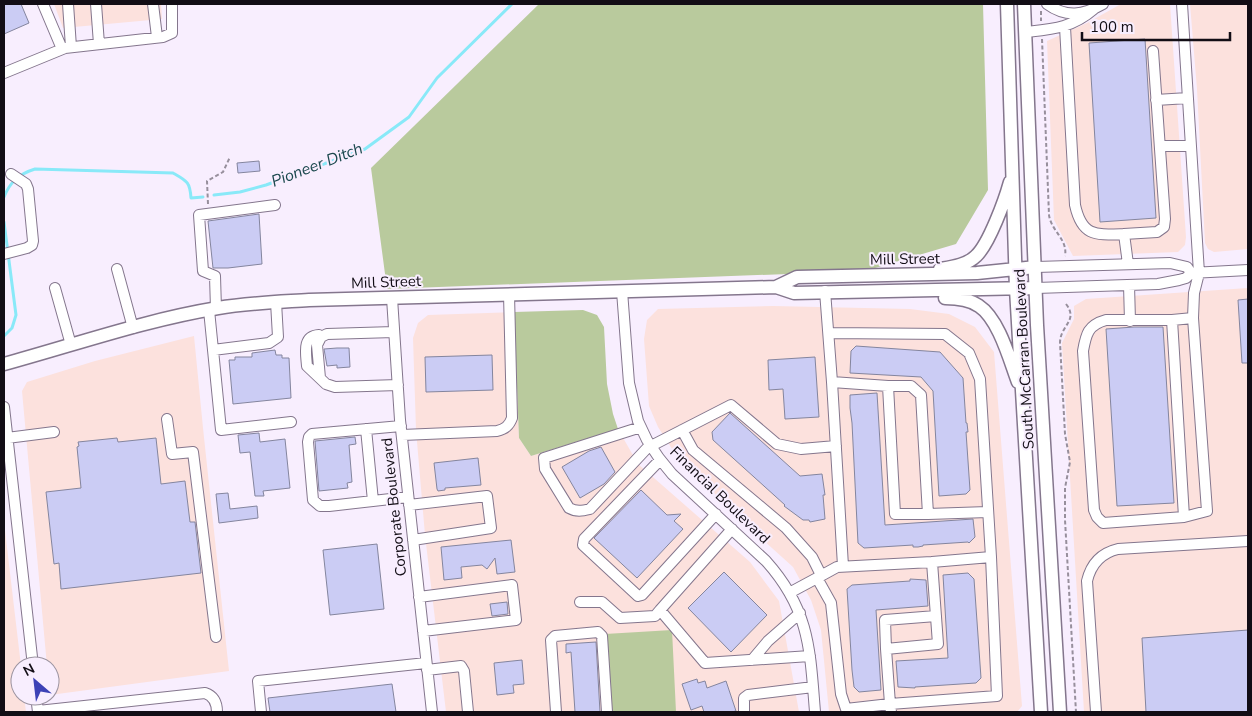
<svg xmlns="http://www.w3.org/2000/svg" width="1252" height="716" font-family="'Nunito Sans',sans-serif">
<style>
.industrial{fill:#fce1dd}
.green{fill:#b9ca9d}
.lines{fill:none;stroke-linecap:round;stroke-linejoin:round}
.stream{stroke:#89e9f8;stroke-width:3}
.building{fill:#cbccf4;stroke:#84859e}
.minor-casing{stroke:#84768d;stroke-width:12}
.major-casing{stroke:#84768d;stroke-width:15}
.path{stroke:#978f9c;stroke-width:2;stroke-dasharray:4 2.5;stroke-linecap:butt}
.minor{stroke:#fff;stroke-width:10}
.major{stroke:#fff;stroke-width:12}
.labels{text-anchor:middle;dominant-baseline:central;stroke-width:4;stroke-linejoin:round;paint-order:stroke}
.street-label{font-size:15px;fill:#120d15;stroke:#f8eefe}
.water-label{font-size:16px;font-style:italic;fill:#1b484e;stroke:#f8eefe}
</style>
<rect width="100%" height="100%" fill="#f8eefe"/>
<path class="industrial" d="M54 4H161L162 19 63 28Z
M1121 4H1170L1186 237 1185 245 1178 252 1073 256 1054 220 1047 41 1087 23Z
M1190 4H1248V249L1214 252 1208 249 1205 243 1197 89Z
M1248 288V712H1084L1062 343 1074 319V306L1086 299Z
M773 306 910 309 949 314 975 327 994 352 1022 706 1017 712H829L821 630 811 600 793 567 743 522 676 455 658 427 649 406 644 339 647 320 658 309Z
M514 312 519 438 531 456 618 429 638 464 750 562 779 601 799 712H446L425 535 416 430 413 338 418 323 428 315Z
M194 336 203 428 229 671 50 695V666H47L22 391 27 382 95 361Z
M4 522 21 666 20 696H24L26 712H4Z"/>
<path class="green" d="M539 4H983L988 190 956 244 865 271 387 289 371 168Z
M583 310 597 315 604 327 607 384 613 414 618 429 531 456 519 438 514 312Z
M672 630 676 712H609L605 634Z"/>
<g class="lines">
<path class="stream" d="M214 195 240 192 266 185 365 149 409 117 437 78 512 4
M4 197C10 182 19 174 35 169L173 173C187 181 190 182 191 198L203 197
M4 222 16 315 12 328 4 336"/>
</g>
<path class="building" d="M4 4H21L29 23 4 34Z
M1145 39 1156 218 1100 222 1089 43Z
M259 161 260 171 238 173 237 163Z
M259 214 262 264 228 268H213L208 221Z
M1248 299V363H1242L1238 300Z
M1134 327H1163L1174 503 1117 506 1106 329Z
M856 346 940 352 963 378 966 423H967L968 432H966L970 490 966 494 939 496 933 391 921 377 850 373 851 351Z
M337 348H349L350 367 337 368V365L327 366 324 349Z
M275 350 276 355H282V358H289L291 398 233 404 229 360H235V357H252V353Z
M492 355 493 390 426 392 425 357Z
M815 357 819 417 785 419 783 389 769 390 768 360Z
M877 393 885 525 973 519 975 537 969 543 968 542 923 545V546L918 547H913V545L864 548 858 543 852 423 850 408V395Z
M730 413 800 476 822 474 825 495H823L825 519 810 522 809 520H803L784 506 785 505 713 440 712 432Z
M259 433 260 442 285 439 290 488 263 491 264 496H255L250 452 240 453 238 435Z
M355 437 356 444 349 445 352 482 347 483 348 488 319 491 315 441Z
M117 438 118 442 156 438 161 484 185 481 190 522H195L201 573 61 589 59 563 54 564 46 492 81 488 77 447 79 446 78 442Z
M601 447 615 472 604 484 580 498 562 467 589 451Z
M478 458 481 485 445 488V490L438 491 437 489 434 463Z
M641 490 667 515 681 514 674 521 683 529 637 578 594 538Z
M228 493 230 509 257 506 258 518 219 523 216 494Z
M511 540 515 572 497 574 495 558 487 569 482 565 461 567 462 578 444 580 441 547Z
M377 544 384 609 330 615 323 550Z
M724 572 767 615 731 652 688 608Z
M968 573 974 579 981 678 976 683 915 687V688L898 687 896 661 948 658 943 575Z
M910 579 926 580 928 606 876 610 881 690 859 692 854 687 852 670 847 589 852 585 910 581Z
M507 602 508 614 492 616 490 604Z
M1248 630V712H1146L1142 638Z
M596 642 600 712H575L571 652 566 653V644Z
M522 660 524 684 513 685 514 693 497 695 494 663Z
M697 679 698 683 705 681 707 688 726 681 736 711 731 712H704L702 706 691 710 682 684Z
M392 684 396 712H270L268 698Z"/>
<g class="lines">
<g class="minor-casing">
<path id="minor" d="M43 4 62 49
M68 4 71 47
M96 4 99 44
M153 4 157 37
M1047 4C1066 18 1084 15 1103 4
M1182 4 1199 273 1194 293 1193 318 1207 511 1184 517 1103 523 1097 517 1094 510 1083 351C1086 334 1088 325 1106 320H1172L1193 318
M1065 27 1075 205C1082 237 1096 235 1124 234
M1026 32C1053 29 1072 28 1094 9
M4 73 65 48 163 37 172 33V4
M1156 100 1188 98
M1160 146H1191
M4 254 27 248 32 245 33 241 28 189 26 184 11 174
M1128 264 1124 234 1157 232 1164 227 1165 219 1153 51
M1036 267 1170 263 1187 267 1191 273
M117 269 133 328
M1129 285 1130 321
M55 288 71 345
M1036 288 1158 284 1179 280 1186 278 1191 273 1248 270
M622 291 629 383 638 421 647 440 659 458 672 474 766 561C810 610 810 650 815 712
M825 291 832 382
M392 298 400 420 432 712
M216 309 215 276 203 271 199 215 275 205
M209 310 221 430 291 422
M1172 320 1184 517
M829 333 945 334 969 353 980 379 991 557
M319 335C302 336 306 353 307 366L326 384 335 387 398 385
M213 350 269 343 278 337 276 302
M320 378 317 345 321 337 327 334 394 332
M4 407 33 666
M167 419 172 454 193 452 216 637
M401 426 312 434 309 437 308 442 313 500 320 506H329L408 497
M641 427 544 458 545 469 569 508C576 512 582 511 590 509L650 445
M366 429 373 501
M682 430 693 450 786 528 812 557 821 575
M402 435 497 431C505 429 509 426 512 418L509 294
M7 438 54 432
M651 446 731 405 777 444 801 449 836 446
M660 460 584 539 583 545 638 596 642 595 716 514
M409 505 487 496 491 528 413 540
M928 514 988 512
M732 529 660 610 705 663 810 656
M843 566 832 382 888 386 895 514H928L921 395 911 386H888
M817 578 837 567 932 562 938 644 886 649 890 704 997 696 991 557 932 562
M791 592 817 578 831 603 841 694 846 709 890 704 891 712
M419 597 512 585 516 620 423 631
M580 602H602L620 618 655 616 660 610
M886 649 885 620 936 616
M752 660 768 641 800 613
M427 670 461 666 464 671 468 712
M36 696 38 712
M38 711 205 693C214 696 217 703 217 712
M261 712 258 681 426 663
M556 712 551 640 555 636 598 632 602 636 607 712
M744 712V698L748 695 813 687
M1096 712 1087 581C1091 564 1101 553 1118 549L1248 541"/>
</g>
<g class="major-casing">
<path id="major" d="M1007 4 1016 289 1041 712
M1024 4 1037 325 1060 712
M940 269C952 267 967 265 976 256 989 244 1005 200 1010 182
M776 287 797 277 977 273 1036 267
M945 298C957 298 969 299 979 306 999 319 1010 361 1018 382
M4 364C74 345 145 320 218 308 248 303 278 302 309 300L776 287 794 293 1036 288"/>
</g>
<path class="path" d="M1041 11V21
M1042 39 1049 215C1051 231 1068 239 1065 256
M208 204 207 181 223 172 230 157
M1066 304C1079 321 1060 325 1060 343L1065 434 1070 462 1065 488V520L1076 712"/>
<use href="#minor" class="minor"/>
<use href="#major" class="major"/>
</g>
<g class="labels">
<g class="street-label">
<text transform="translate(905 259) rotate(-1)">Mill Street</text>
<text transform="translate(386 282) rotate(-2)">Mill Street</text>
<text transform="translate(1024 359) rotate(-93)">South McCarran Boulevard</text>
<text transform="translate(720 495) rotate(44)">Financial Boulevard</text>
<text transform="translate(394 507) rotate(-96)">Corporate Boulevard</text>
</g>
<g class="water-label">
<text transform="translate(317 165) rotate(-21)">Pioneer Ditch</text>
</g>
</g>
<rect width="1252" height="716" fill="none" stroke="#120d15" stroke-width="10"/>
<g transform="translate(35 681) rotate(332)"><circle r="24" fill="#f8eefe" stroke="#9c94a1"/>
<path d="M0-4L9 19L0 12L-9 19Z" fill="#3d42b6"/>
<text y="-8" font-size="14" font-weight="bold" text-anchor="middle" fill="#120d15">N</text>
</g>
<path d="M1082 32v8h148v-8" fill="none" stroke="#120d15" stroke-width="2.5"/>
<text x="1090" y="32" font-size="15" fill="#120d15" stroke="#f8eefe" stroke-width="4" paint-order="stroke">100 m</text>
</svg>
